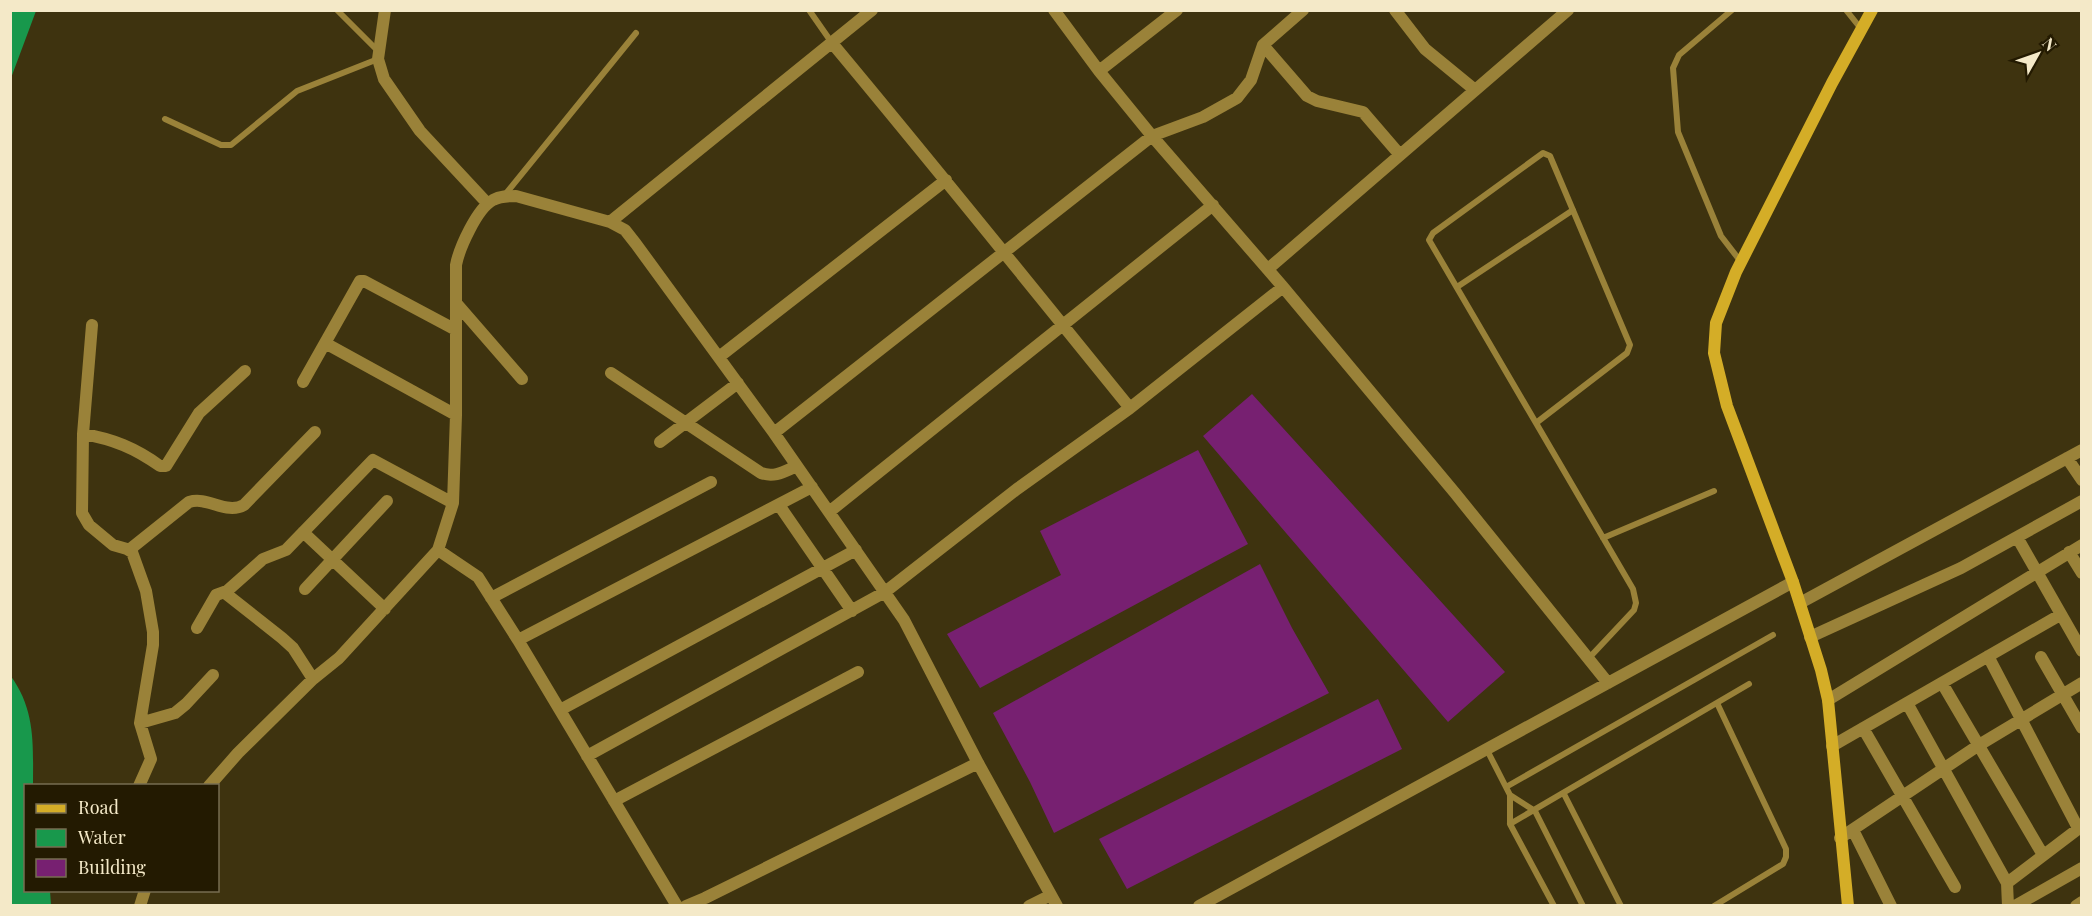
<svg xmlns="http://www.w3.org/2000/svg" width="2092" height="916" font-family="'Playfair Display',serif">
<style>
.water{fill:#18984c}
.building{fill:#772071}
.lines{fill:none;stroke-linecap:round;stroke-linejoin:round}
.lane{stroke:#9a8239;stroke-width:6}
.street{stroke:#9a8239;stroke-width:12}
.secondary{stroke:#d4ad27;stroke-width:12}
</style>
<rect width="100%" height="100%" fill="#3e330f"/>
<path class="water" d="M11 10 36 11 11 78 10 11Z
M10 675C36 710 33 745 33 785L26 786V890L50 891 51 905H11Z"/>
<path class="building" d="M1252 394 1505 672 1448 722 1203 436Z
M1198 450 1248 544 980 688 947 634 1061 575 1040 531Z
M1260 564 1292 628 1329 693 1054 833 1030 782 993 713Z
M1378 699 1402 749 1127 889 1099 839Z"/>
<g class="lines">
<path class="lane" d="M337 10 379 52
M809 10 832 43
M1732 10 1679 55 1673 68 1678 132 1721 236 1741 262
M1846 10 1862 30
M165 119 221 145H231L297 91 378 59
M504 196 636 33
M1457 287 1573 210
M1536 423 1627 353 1630 345 1550 156 1543 153 1433 233 1429 240 1633 589 1636 603 1634 610 1589 658
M1603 538 1714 491
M1487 750 1510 795V824L1554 906
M1506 787 1773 635
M1564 794 1621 906
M1510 795 1535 811 1583 906
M1510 824 1749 684
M1714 906 1783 864 1786 857V849L1717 703"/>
<path class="street" d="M385 10 378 59 384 79 420 131 487 203
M1054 10 1099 71 1152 136 1283 287 1455 493 1608 683
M1395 10 1425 49 1475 90
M832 43C933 164 1031 286 1130 408
M1263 45 1307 96 1317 101 1363 112 1400 155
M1099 71 1177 10
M610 222 872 10
M1268 269 1568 10
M456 303 522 379
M92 325 83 434 82 513 89 525 113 545 127 549 132 552 146 591 153 632V645L140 723 151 759 139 786
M325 343 456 415
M719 357 946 180
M611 373 761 473C775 478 785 471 797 466
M303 382 360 281H364L456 330
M774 433 1152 136 1203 117 1237 98 1251 80 1263 45 1303 10
M83 434C113 439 135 448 160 466H166L199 413 245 371
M660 442 738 383
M2067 458 2082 480
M779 505 852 611
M829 512 1213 205
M303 532 385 609
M2017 537 2082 651
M129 550 189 502C208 496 226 515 244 505L315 432
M438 550 478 577 518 640 677 906
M2069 552 2082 573
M305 589 387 501
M225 593 282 638 293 648 313 679
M491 598 711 482
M1800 603 2082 450
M197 628 216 595 227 591 263 559 286 550 373 460 453 503
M1810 637 1961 568 2082 501
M518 640 812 487
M1988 656 2078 828
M2041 657 2082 728
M1942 683 2043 855
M1828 700 2082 545
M1907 703 2007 883 2008 906
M560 710 856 550
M140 723 175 713 186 704 213 675
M1863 728 1955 887
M1832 746 2060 615
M587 756 885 592 1017 489 1130 408 1283 287
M209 786 238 753 313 679 339 658 438 550 453 503 456 415V265C459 249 477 208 493 200 500 196 508 196 516 196L610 222 625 230 636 244 774 433 904 620 978 763 1057 906
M614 801 858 672
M1853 830 1891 906
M1840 838 1979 745 2082 683
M2007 883 2082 826
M140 906 145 890
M686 906 705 898 978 763
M1029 906 1051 895
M1199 906 1793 582
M2015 906 2082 868
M2076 906 2082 902"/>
<path class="secondary" d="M1848 906 1828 700 1821 670 1793 582 1727 406 1714 353 1716 323 1736 272 1832 83 1872 10"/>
</g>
<rect width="2092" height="916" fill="none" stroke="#f4e9c8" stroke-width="24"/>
<rect x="24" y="784" width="195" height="108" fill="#231a01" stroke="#776d51" stroke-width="1.5"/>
<rect x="36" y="804" width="30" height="9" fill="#d4ad27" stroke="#776d51" stroke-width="1.5"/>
<text x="78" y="814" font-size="18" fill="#f4e9c8">Road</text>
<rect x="36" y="829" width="30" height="18" fill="#18984c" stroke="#776d51" stroke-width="1.5"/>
<text x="78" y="844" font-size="18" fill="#f4e9c8">Water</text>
<rect x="36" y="859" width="30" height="18" fill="#772071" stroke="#776d51" stroke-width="1.5"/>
<text x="78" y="874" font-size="18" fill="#f4e9c8">Building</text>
<g transform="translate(2038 54) rotate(50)" stroke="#231a01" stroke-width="4.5" paint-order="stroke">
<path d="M0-4.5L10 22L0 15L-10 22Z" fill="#f4e9c8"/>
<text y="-9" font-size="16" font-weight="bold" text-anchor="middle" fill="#f4e9c8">N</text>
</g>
</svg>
